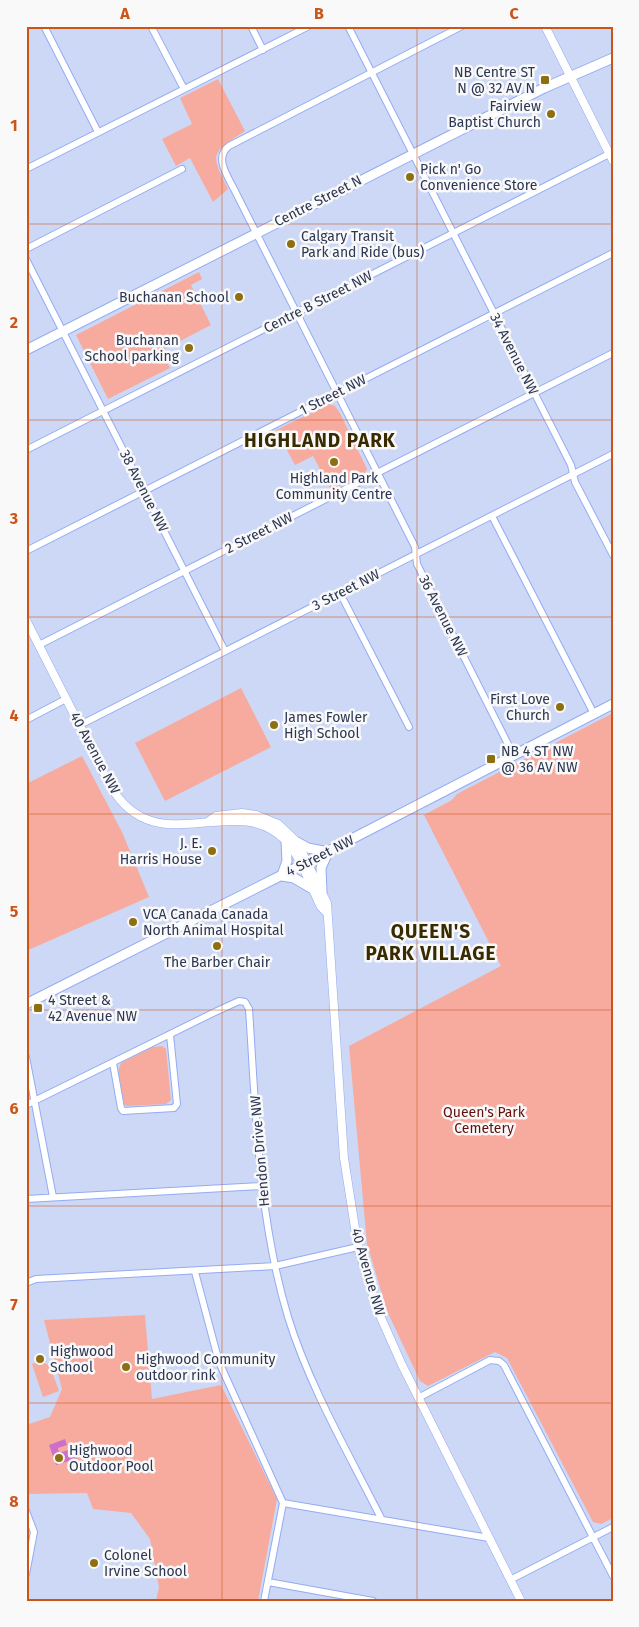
<svg xmlns="http://www.w3.org/2000/svg" width="639" height="1627" font-family="'Fira Sans',sans-serif">
<style>
.green{fill:#f7ab9f}
.water{fill:#ce70ca}
.lines{fill:none;stroke-linecap:round;stroke-linejoin:round}
.minor-casing{stroke:#93acf3;stroke-width:8}
.tertiary-casing{stroke:#93acf3;stroke-width:9}
.secondary-casing{stroke:#93acf3;stroke-width:11}
.minor{stroke:#fff;stroke-width:6}
.tertiary{stroke:#fff;stroke-width:8}
.secondary{stroke:#fff;stroke-width:9}
.grid{fill:none;stroke:#cc5417;stroke-width:1;stroke-opacity:0.55}
.poi-dot{fill:#8d6f12;stroke:#f9f9f9;stroke-width:2}
.labels{text-anchor:middle;dominant-baseline:central;stroke-width:5;stroke-linejoin:round;paint-order:stroke}
.poi-label{font-size:14px;fill:#2c3653;stroke:#f9f9f9;text-anchor:start}
.street-label{font-size:14px;fill:#2c3653;stroke:#f9f9f9}
.park-label{font-size:14px;fill:#63100b;stroke:#f9f9f9}
.district-label{font-size:19px;font-weight:bold;letter-spacing:1px;fill:#392b00;stroke:#f9f9f9}
.neatline{fill:none;stroke:#cc5417;stroke-width:2}
.grid-label{font-size:16px;text-anchor:middle;font-weight:bold;fill:#cc5417}
</style>
<rect width="100%" height="100%" fill="#ccd8f5"/>
<path class="green" d="M218 79 245 131C212 153 209 152 228 189L213 202 190 158 176 166 162 139 192 124 180 98Z
M199 272 202 279 191 285 211 325 161 351 170 368 108 399 76 335Z
M329 404 335 406 340 413 367 469 364 474 331 490 313 456 295 465 276 430Z
M241 688 271 747 165 801 135 743Z
M613 713V1518L601 1524 593 1522 507 1358 495 1352 428 1386 420 1381 387 1311 367 1244 349 1046 501 966 424 815 452 800 457 794Z
M82 756 122 832 149 897 26 951V784Z
M162 1046 166 1049 171 1100 166 1104 127 1106 124 1104 118 1071 121 1063 152 1047Z
M145 1315 152 1399 221 1385 277 1499 258 1601H156L159 1587 150 1539 131 1513 93 1509 87 1493 26 1494V1425L50 1417 62 1389 44 1320Z
M41 1361 50 1366 59 1391 43 1397 32 1364Z"/>
<path class="water" d="M65 1439 67 1445 58 1448 59 1453 74 1448 78 1458 56 1465 49 1445Z"/>
<g class="lines">
<g class="minor-casing">
<path id="minor" d="M44 26 98 132
M151 26 184 89
M251 26 263 50
M348 26 571 465 575 482 613 555
M462 26 229 146C213 158 229 178 236 193L415 547 417 564 514 756
M26 169 309 26
M26 249 182 169
M26 259 225 651
M26 450 609 154
M492 516 594 714
M26 551 613 253
M340 593 409 727
M39 645 613 353
M26 720 66 699
M80 725 613 454
M26 1057 53 1197
M113 1063 121 1108 123 1111 174 1108 177 1104 170 1035
M26 1105 215 1012 239 1001 245 1002 249 1009C256 1113 258 1217 288 1317 310 1388 349 1454 382 1520
M26 1199 262 1186
M195 1272 219 1362 283 1503 264 1601
M26 1283 36 1279 275 1266 358 1247
M418 1398 490 1360 499 1361 504 1365 613 1576
M283 1503 489 1538
M26 1511 34 1532 26 1574
M510 1580 613 1527
M268 1582 373 1601"/>
</g>
<g class="tertiary-casing">
<path id="tertiary" d="M545 26 613 161
M26 620 110 785C155 865 234 789 285 840 300 855 311 887 321 907L327 913
M209 821 216 816 242 813 256 815 278 824 297 842 327 903 344 1158 358 1247 378 1311 402 1365 521 1601"/>
</g>
<g class="secondary-casing">
<path id="secondary" d="M26 350 544 88 613 58
M297 842 308 848 328 852
M282 875 287 861 286 841
M282 876 294 878 311 888
M322 892 321 868 328 852
M26 1004 282 875 613 704"/>
</g>
<use href="#minor" class="minor"/>
<use href="#tertiary" class="tertiary"/>
<use href="#secondary" class="secondary"/>
</g>
<path class="grid" d="M222 26V1601M417 26V1601M26 224H613M26 420H613M26 617H613M26 814H613M26 1010H613M26 1206H613M26 1403H613"/>
<g class="poi-dot">
<rect x="540" y="75" width="10" height="10" rx="2.5"/>
<circle cx="551" cy="114" r="5"/>
<circle cx="410" cy="177" r="5"/>
<circle cx="291" cy="244" r="5"/>
<circle cx="239" cy="297" r="5"/>
<circle cx="189" cy="348" r="5"/>
<circle cx="334" cy="462" r="5"/>
<circle cx="560" cy="707" r="5"/>
<circle cx="274" cy="725" r="5"/>
<rect x="486" y="754" width="10" height="10" rx="2.5"/>
<circle cx="212" cy="851" r="5"/>
<circle cx="133" cy="922" r="5"/>
<circle cx="217" cy="946" r="5"/>
<rect x="33" y="1003" width="10" height="10" rx="2.5"/>
<circle cx="40" cy="1359" r="5"/>
<circle cx="126" cy="1367" r="5"/>
<circle cx="59" cy="1458" r="5"/>
<circle cx="94" cy="1563" r="5"/>
</g>
<g class="labels">
<g class="poi-label">
<text x="535" y="72" text-anchor="end">NB Centre ST<tspan x="535" dy="16">N @ 32 AV N</tspan></text>
<text x="541" y="106" text-anchor="end">Fairview<tspan x="541" dy="16">Baptist Church</tspan></text>
<text x="420" y="169">Pick n' Go<tspan x="420" dy="16">Convenience Store</tspan></text>
<text x="301" y="236">Calgary Transit<tspan x="301" dy="16">Park and Ride (bus)</tspan></text>
<text x="229" y="297" text-anchor="end">Buchanan School</text>
<text x="179" y="340" text-anchor="end">Buchanan<tspan x="179" dy="16">School parking</tspan></text>
<text x="334" y="478" text-anchor="middle">Highland Park<tspan x="334" dy="16">Community Centre</tspan></text>
<text x="550" y="699" text-anchor="end">First Love<tspan x="550" dy="16">Church</tspan></text>
<text x="284" y="717">James Fowler<tspan x="284" dy="16">High School</tspan></text>
<text x="501" y="751">NB 4 ST NW<tspan x="501" dy="16">@ 36 AV NW</tspan></text>
<text x="202" y="843" text-anchor="end">J. E.<tspan x="202" dy="16">Harris House</tspan></text>
<text x="143" y="914">VCA Canada Canada<tspan x="143" dy="16">North Animal Hospital</tspan></text>
<text x="217" y="962" text-anchor="middle">The Barber Chair</text>
<text x="48" y="1000">4 Street &amp;<tspan x="48" dy="16">42 Avenue NW</tspan></text>
<text x="50" y="1351">Highwood<tspan x="50" dy="16">School</tspan></text>
<text x="136" y="1359">Highwood Community<tspan x="136" dy="16">outdoor rink</tspan></text>
<text x="69" y="1450">Highwood<tspan x="69" dy="16">Outdoor Pool</tspan></text>
<text x="104" y="1555">Colonel<tspan x="104" dy="16">Irvine School</tspan></text>
</g>
<g class="street-label">
<text transform="translate(318 201) rotate(-27)">Centre Street N</text>
<text transform="translate(318 302) rotate(-27)">Centre B Street NW</text>
<text transform="translate(514 354) rotate(63)">34 Avenue NW</text>
<text transform="translate(333 395) rotate(-27)">1 Street NW</text>
<text transform="translate(144 491) rotate(63)">38 Avenue NW</text>
<text transform="translate(259 533) rotate(-27)">2 Street NW</text>
<text transform="translate(346 590) rotate(-27)">3 Street NW</text>
<text transform="translate(443 616) rotate(63)">36 Avenue NW</text>
<text transform="translate(95 753) rotate(62)">40 Avenue NW</text>
<text transform="translate(320 856) rotate(-27)">4 Street NW</text>
<text transform="translate(260 1151) rotate(-95)">Hendon Drive NW</text>
<text transform="translate(368 1272) rotate(74)">40 Avenue NW</text>
</g>
<g class="park-label">
<text x="484" y="1112">Queen's Park<tspan x="484" dy="16">Cemetery</tspan></text>
</g>
<g class="district-label">
<text x="320" y="440">HIGHLAND PARK</text>
<text x="431" y="931">QUEEN'S<tspan x="431" dy="22">PARK VILLAGE</tspan></text>
</g>
</g>
<rect width="639" height="1627" fill="none" stroke="#f9f9f9" stroke-width="55"/>
<rect x="28" y="28" width="584" height="1572" class="neatline"/>
<g class="grid-label">
<text x="125" y="19">A</text>
<text x="319" y="19">B</text>
<text x="514" y="19">C</text>
<text x="14" y="131">1</text>
<text x="14" y="328">2</text>
<text x="14" y="524">3</text>
<text x="14" y="721">4</text>
<text x="14" y="917">5</text>
<text x="14" y="1114">6</text>
<text x="14" y="1310">7</text>
<text x="14" y="1507">8</text>
</g>
</svg>
